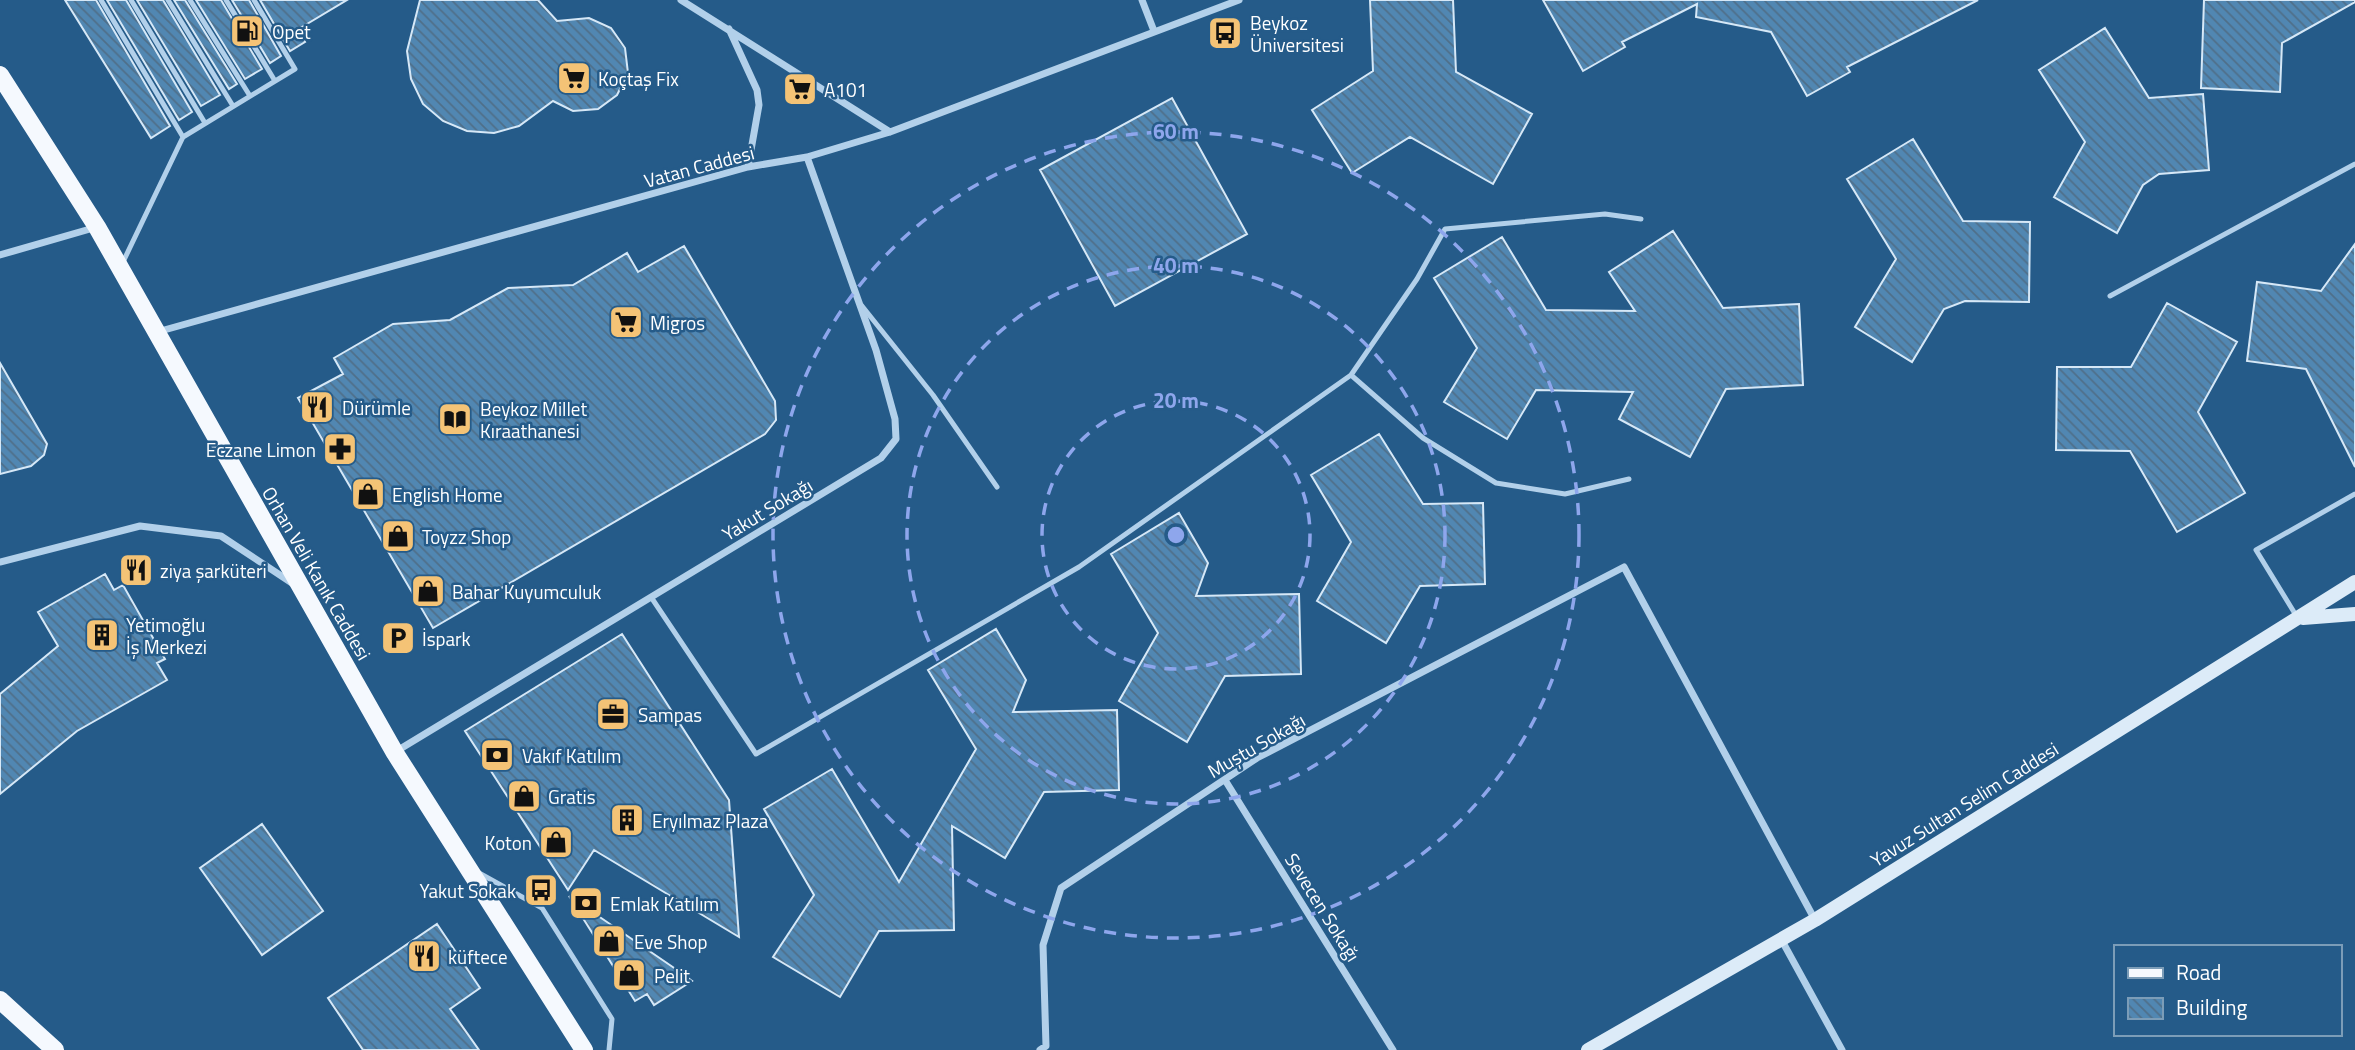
<svg xmlns="http://www.w3.org/2000/svg" width="2355" height="1050" font-family="'Titillium Web',sans-serif">
<style>
.building{fill:url(#building-back-hatch);stroke:#d6e8f7;stroke-width:2}
.lines{fill:none;stroke-linecap:round;stroke-linejoin:round}
.lane{stroke:#b2d0ea;stroke-width:5}
.street{stroke:#b2d0ea;stroke-width:7}
.secondary{stroke:#dcebf8;stroke-width:14}
.primary{stroke:#f5f9fe;stroke-width:18}
.ring{fill:none;stroke:#8ea6ec;stroke-width:3.5;stroke-dasharray:12 9}
.labels{text-anchor:middle;dominant-baseline:central;stroke-width:5;stroke-linejoin:round;paint-order:stroke}
.poi-label{font-size:19px;fill:#fff;stroke:#255b89;text-anchor:start}
.street-label{font-size:19px;fill:#fff;stroke:#255b89}
.centre{fill:#8ea6ec;stroke:#255b89;stroke-width:3.5}
.ring-label{font-size:21px;text-anchor:middle;font-weight:bold;fill:#8ea6ec;stroke:#255b89;stroke-width:5;stroke-linejoin:round;paint-order:stroke}
</style>
<defs>
<pattern id="building-back-hatch" width="6" height="6" patternUnits="userSpaceOnUse" patternTransform="scale(1.75)"><rect width="6" height="6" fill="#5187b2"/><path d="M-1 5l2 2M0 0l6 6M5-1l2 2" fill="none" stroke="#4f6f89"/></pattern>
</defs>
<rect width="100%" height="100%" fill="#255b89"/>
<path class="building" d="M65 0H96L170 126 151 138Z
M107 0H126L192 112 179 120Z
M137 0H163L220 95 201 106Z
M174 0H185L237 84 229 89Z
M196 0H221L262 69 245 79Z
M232 0H249L281 56 270 63Z
M260 0H347L297 30 305 42 290 51Z
M420 0H538L557 21 589 18 611 28 625 48 628 73 617 95 598 109 573 111 553 101 519 126 494 133 467 131 443 121 423 104 411 79 407 51Z
M1370 0H1453L1456 72 1532 114 1493 184 1410 137 1352 173 1312 110 1373 71Z
M1543 0H1978L1847 67 1850 72 1807 96 1771 32 1696 17 1697 4 1622 42 1625 47 1583 71Z
M2204 0H2355V2L2282 43 2280 92 2201 88Z
M2105 28 2149 98 2203 94 2209 170 2159 174 2143 185 2117 233 2054 197 2085 142 2039 70Z
M1172 98 1247 234 1115 306 1040 170Z
M1913 139 1963 221 2030 222 2029 302 1965 301 1944 309 1912 362 1855 327 1896 259 1847 179Z
M1673 231 1723 308 1799 304 1803 385 1726 389 1690 457 1619 419 1633 392 1536 390 1507 439 1444 402 1477 348 1434 278 1502 237 1546 310 1635 311 1609 272Z
M2355 244V467L2306 369 2247 361 2257 282 2321 291Z
M684 246 775 401 776 420 765 434 433 628 298 398 343 374 334 358 393 324 450 320 508 288 573 285 627 253 638 272Z
M2167 303 2237 342 2198 412 2245 493 2177 532 2130 451 2056 450 2057 367H2131Z
M0 363 47 444 44 455 31 466 0 474Z
M1379 434 1423 504 1483 503 1485 584 1420 586 1386 643 1317 601 1351 542 1311 475Z
M1179 513 1208 563 1196 596 1299 594 1301 674 1225 676 1187 742 1119 701 1158 633 1111 554Z
M105 574 114 590 123 585 165 659 157 663 167 680 77 731 0 794V694L58 646 38 612Z
M996 629 1026 680 1013 712 1117 710 1119 790 1044 792 1005 858 952 826 954 930 879 931 840 997 773 957 814 895 764 809 832 769 899 882 976 749 928 670Z
M622 634 729 800 739 937 594 850 568 890 465 731Z
M262 824 323 911 262 955 200 868Z
M569 896 680 972 692 981 654 1005 647 994 635 1001Z
M437 924 480 988 450 1009 479 1050H363L328 998Z"/>
<g class="lines">
<path class="lane" d="M101 0 183 137
M131 0 205 123
M168 0 233 106
M190 0 250 96
M226 0 275 81
M123 262 183 137 295 69 254 0
M2110 296 2355 164
M862 306 933 395 997 487
M1351 375 1423 438 1496 483 1565 494 1629 479
M651 597 756 754 1079 567 1351 375 1417 279 1445 229 1605 214 1641 219
M2297 617 2256 550 2355 494
M479 873 542 908 612 1019 609 1050"/>
<path class="street" d="M681 0 890 132
M1142 0 1154 31
M729 29 757 90 759 105 748 167
M0 255 97 227
M157 332 748 167 807 157 890 132 1239 0
M0 562 140 526 221 536 292 583
M395 752 881 458 896 439 895 419 876 350 807 157
M1225 780 1393 1050
M1781 939 1842 1050
M1040 1050 1046 1046 1043 945 1061 888 1257 758 1624 567 1815 920"/>
<path class="secondary" d="M2303 618 2355 614
M1588 1050 1815 920 2355 582"/>
<path class="primary" d="M0 75 97 227 395 753 584 1050
M0 1000 55 1050"/>
</g>
<g class="ring">
<circle cx="1176" cy="535" r="134"/>
<circle cx="1176" cy="535" r="269"/>
<circle cx="1176" cy="535" r="403"/>
</g>
<defs>
<g id="fuel-square" transform="scale(1.75)"><rect x="-9" y="-9" width="18" height="18" rx="4" fill="#f4c376" stroke="#255b89"/><path d="M-5.5-6h7V0h2V4h1.3V-2.5L3-4.5l.8-.8L6-3V5H2.5V1h-1V6h-7ZM-4.2-4.7v3.2H.2V-4.7Z" fill="#111"/></g>
<g id="bus-square" transform="scale(1.75)"><rect x="-9" y="-9" width="18" height="18" rx="4" fill="#f4c376" stroke="#255b89"/><path d="M-5-6H5V4H4V6H2V4H-2V6H-4V4H-5ZM-3.5-4V0h7V-4ZM-3.5 1.2v1.5H-2V1.2ZM2 1.2v1.5H3.5V1.2Z" fill="#111"/></g>
<g id="supermarket-square" transform="scale(1.75)"><rect x="-9" y="-9" width="18" height="18" rx="4" fill="#f4c376" stroke="#255b89"/><path d="M-6-5.5h2.5l.6 2H6L4.5 2H-2.5L-4.4-4H-6ZM-1.5 3.2a1.3 1.3 0 1 0 .1 0ZM3 3.2a1.3 1.3 0 1 0 .1 0Z" fill="#111"/></g>
<g id="restaurant-square" transform="scale(1.75)"><rect x="-9" y="-9" width="18" height="18" rx="4" fill="#f4c376" stroke="#255b89"/><path d="M-5-6h1v4h1v-4h1v4h1v-4h1v5L-1.5 .5V6h-2V.5L-5-1ZM5-6V6H3V1.5H1.5Q1.5-4 5-6Z" fill="#111"/></g>
<g id="library-square" transform="scale(1.75)"><rect x="-9" y="-9" width="18" height="18" rx="4" fill="#f4c376" stroke="#255b89"/><path d="M-6-4Q-3-5.5-.7-3.5V5Q-3 3-6 4ZM6-4Q3-5.5 .7-3.5V5Q3 3 6 4Z" fill="#111"/></g>
<g id="pharmacy-square" transform="scale(1.75)"><rect x="-9" y="-9" width="18" height="18" rx="4" fill="#f4c376" stroke="#255b89"/><path d="M-2-6h4v4h4v4h-4v4h-4v-4h-4v-4h4Z" fill="#111"/></g>
<g id="shop-square" transform="scale(1.75)"><rect x="-9" y="-9" width="18" height="18" rx="4" fill="#f4c376" stroke="#255b89"/><path d="M-5-2.5h2.3a2.7 3.5 0 0 1 5.4 0H5L5.5 6h-11ZM-1.5-2.5h3a1.5 2.3 0 0 0-3 0Z" fill="#111"/></g>
<g id="building-square" transform="scale(1.75)"><rect x="-9" y="-9" width="18" height="18" rx="4" fill="#f4c376" stroke="#255b89"/><path d="M-4-6H4V6H1V3H-1V6H-4ZM-2.5-4.3h1.7v1.8h-1.7ZM.8-4.3h1.7v1.8H.8ZM-2.5-1h1.7V.8h-1.7ZM.8-1h1.7V.8H.8Z" fill="#111"/></g>
<g id="parking-square" transform="scale(1.75)"><rect x="-9" y="-9" width="18" height="18" rx="4" fill="#f4c376" stroke="#255b89"/><path d="M-3.5-5.5H1a3.5 3.5 0 0 1 0 7H-1V5.5H-3.5ZM-1-3.4V-.6H.8a1.4 1.4 0 0 0 0-2.8Z" fill="#111"/></g>
<g id="office-square" transform="scale(1.75)"><rect x="-9" y="-9" width="18" height="18" rx="4" fill="#f4c376" stroke="#255b89"/><path d="M-6-3h4V-5.5h4V-3h4V5H-6ZM-1-4.5V-3h2v-1.5ZM-6 0V1H6V0Z" fill="#111"/></g>
<g id="bank-square" transform="scale(1.75)"><rect x="-9" y="-9" width="18" height="18" rx="4" fill="#f4c376" stroke="#255b89"/><path d="M-6-4H6V4H-6ZM0-2.3a2.3 2.3 0 1 0 0 4.6a2.3 2.3 0 1 0 0-4.6Z" fill="#111"/></g>
</defs>
<g fill-rule="evenodd">
<use href="#fuel-square" x="247" y="31"/>
<use href="#bus-square" x="1225" y="33"/>
<use href="#supermarket-square" x="574" y="78"/>
<use href="#supermarket-square" x="800" y="89"/>
<use href="#supermarket-square" x="626" y="322"/>
<use href="#restaurant-square" x="317" y="407"/>
<use href="#library-square" x="455" y="419"/>
<use href="#pharmacy-square" x="340" y="449"/>
<use href="#shop-square" x="368" y="494"/>
<use href="#shop-square" x="398" y="536"/>
<use href="#restaurant-square" x="136" y="570"/>
<use href="#shop-square" x="428" y="591"/>
<use href="#building-square" x="102" y="635"/>
<use href="#parking-square" x="398" y="638"/>
<use href="#office-square" x="613" y="714"/>
<use href="#bank-square" x="497" y="755"/>
<use href="#shop-square" x="524" y="796"/>
<use href="#building-square" x="627" y="820"/>
<use href="#shop-square" x="556" y="842"/>
<use href="#bus-square" x="541" y="890"/>
<use href="#bank-square" x="586" y="903"/>
<use href="#shop-square" x="609" y="941"/>
<use href="#restaurant-square" x="424" y="956"/>
<use href="#shop-square" x="629" y="975"/>
</g>
<g class="labels">
<g class="poi-label">
<text x="1250" y="22">Beykoz<tspan x="1250" dy="22">Üniversitesi</tspan></text>
<text x="272" y="31">Opet</text>
<text x="598" y="78">Koçtaş Fix</text>
<text x="824" y="89">A101</text>
<text x="650" y="322">Migros</text>
<text x="342" y="407">Dürümle</text>
<text x="480" y="408">Beykoz Millet<tspan x="480" dy="22">Kıraathanesi</tspan></text>
<text x="316" y="449" text-anchor="end">Eczane Limon</text>
<text x="392" y="494">English Home</text>
<text x="422" y="536">Toyzz Shop</text>
<text x="160" y="570">ziya şarküteri</text>
<text x="452" y="591">Bahar Kuyumculuk</text>
<text x="126" y="624">Yetimoğlu<tspan x="126" dy="22">İş Merkezi</tspan></text>
<text x="422" y="638">İspark</text>
<text x="638" y="714">Sampas</text>
<text x="522" y="755">Vakıf Katılım</text>
<text x="548" y="796">Gratis</text>
<text x="652" y="820">Eryılmaz Plaza</text>
<text x="532" y="842" text-anchor="end">Koton</text>
<text x="516" y="890" text-anchor="end">Yakut Sokak</text>
<text x="610" y="903">Emlak Katılım</text>
<text x="634" y="941">Eve Shop</text>
<text x="448" y="956">küftece</text>
<text x="654" y="975">Pelit</text>
</g>
<g class="street-label">
<text transform="translate(699 166) rotate(-15)">Vatan Caddesi</text>
<text transform="translate(767 509) rotate(-31)">Yakut Sokağı</text>
<text transform="translate(317 573) rotate(60)">Orhan Veli Kanık Caddesi</text>
<text transform="translate(1256 745) rotate(-30)">Muştu Sokağı</text>
<text transform="translate(1964 804) rotate(-32)">Yavuz Sultan Selim Caddesi</text>
<text transform="translate(1323 907) rotate(58)">Sevecen Sokağı</text>
</g>
</g>
<circle cx="1176" cy="535" r="10" class="centre"/>
<g class="ring-label">
<text x="1176" y="139">60 m</text>
<text x="1176" y="273">40 m</text>
<text x="1176" y="408">20 m</text>
</g>
<rect x="2114" y="945" width="228" height="91" fill="#255b89" stroke="#7c9db8" stroke-width="2"/>
<rect x="2128" y="968" width="35" height="10" fill="#f5f9fe" stroke="#7c9db8" stroke-width="2"/>
<text x="2176" y="980" font-size="21" fill="#ffffff">Road</text>
<rect x="2128" y="998" width="35" height="21" fill="url(#building-back-hatch)" stroke="#7c9db8" stroke-width="2"/>
<text x="2176" y="1015" font-size="21" fill="#ffffff">Building</text>
</svg>
